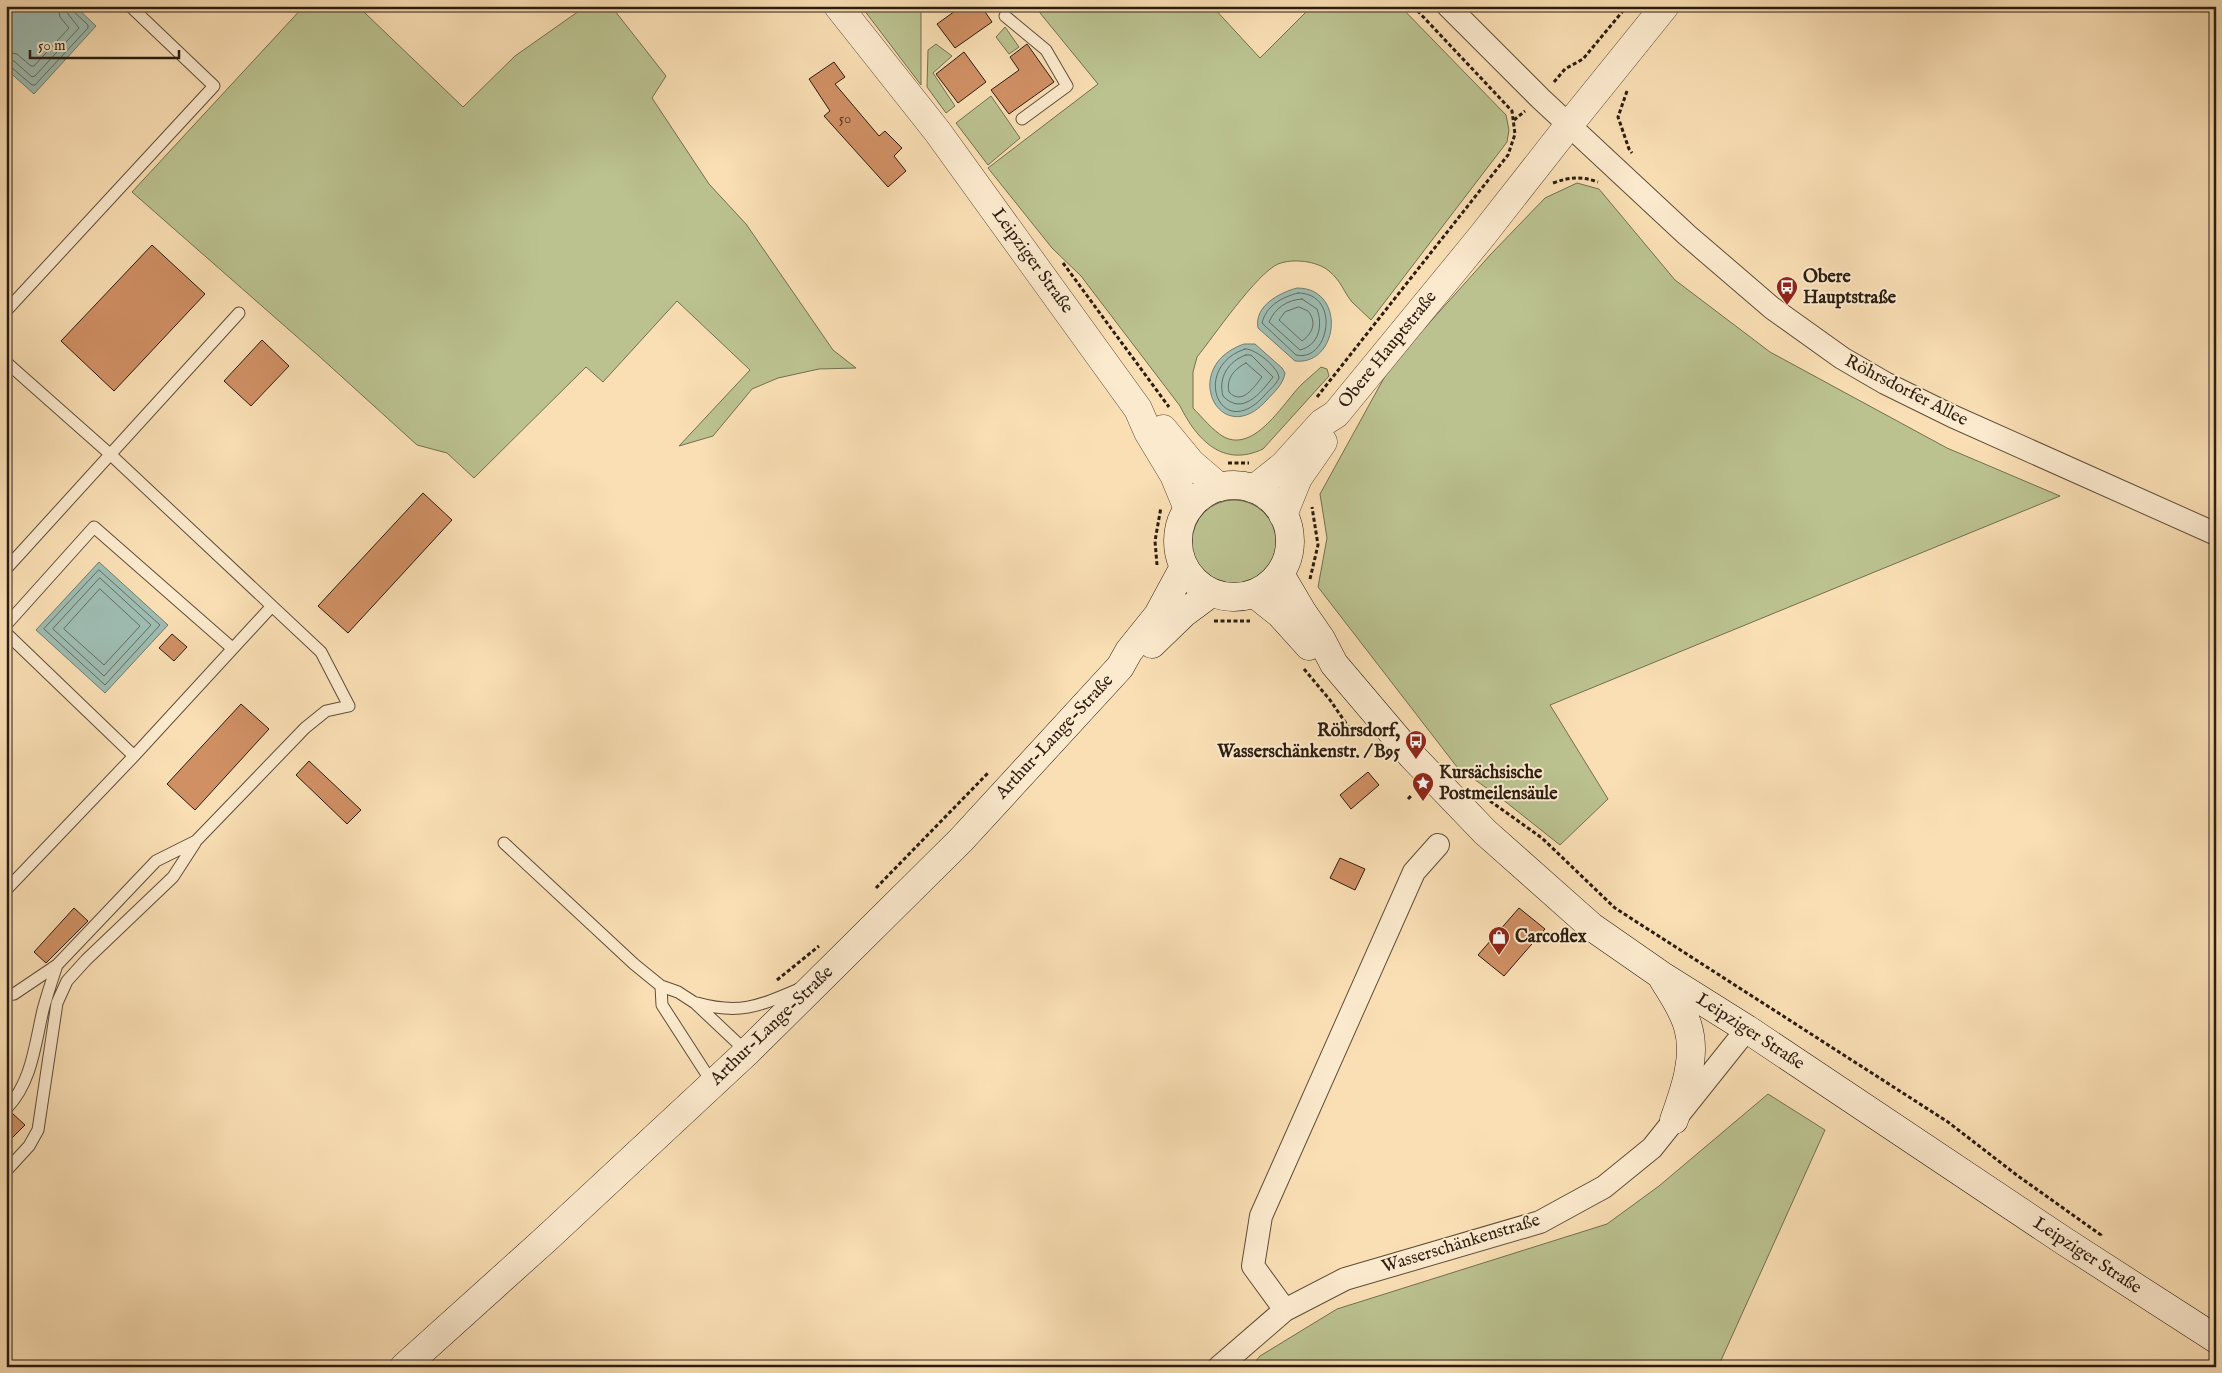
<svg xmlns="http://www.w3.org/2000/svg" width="2222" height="1373" font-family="'IM FELL English',serif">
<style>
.green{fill:#bbc290;stroke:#736f50}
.water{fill:#9ebcb1;stroke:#707c71}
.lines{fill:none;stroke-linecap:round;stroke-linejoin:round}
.shore{stroke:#646c60;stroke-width:1}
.building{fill:#d09064;stroke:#2b1c10}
.service-casing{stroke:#5f4d39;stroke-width:13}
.minor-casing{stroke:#5f4d39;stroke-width:24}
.tertiary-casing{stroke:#5f4d39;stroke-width:29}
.secondary-casing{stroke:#2b1c10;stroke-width:29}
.path{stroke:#2b1c10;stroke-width:3;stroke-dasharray:4 2.5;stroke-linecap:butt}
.service{stroke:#fceace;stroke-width:11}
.minor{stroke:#fceace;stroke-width:22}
.tertiary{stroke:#fceace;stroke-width:28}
.secondary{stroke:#fceace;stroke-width:28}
.labels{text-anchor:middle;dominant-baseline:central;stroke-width:4;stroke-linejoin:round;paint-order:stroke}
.number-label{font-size:15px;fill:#543925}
.street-label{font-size:18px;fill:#2b1c10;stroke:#fceace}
.poi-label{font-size:18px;font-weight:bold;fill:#2b1c10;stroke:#fceace;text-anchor:start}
</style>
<rect width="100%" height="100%" fill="#fadfb4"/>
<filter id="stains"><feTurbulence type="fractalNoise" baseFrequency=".004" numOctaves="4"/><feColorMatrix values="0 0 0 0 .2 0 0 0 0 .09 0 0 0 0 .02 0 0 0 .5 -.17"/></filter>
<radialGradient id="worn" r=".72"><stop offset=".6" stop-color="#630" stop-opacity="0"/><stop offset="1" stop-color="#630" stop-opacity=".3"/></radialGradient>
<path class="green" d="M304 6H354L365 13 463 107 515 56 586 6H611L666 76 652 98 709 184 746 224 833 350 856 368 819 369 778 378 752 389 713 436 679 446 750 370 677 301 603 382 586 367 474 478 447 453 417 445 320 357 132 192Z
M861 6H921V85Z
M1038 6H1212L1260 58 1312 6H1400L1506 115 1509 130 1507 142 1371 320C1365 314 1358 308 1352 302 1343 291 1342 282 1329 271 1317 261 1293 258 1278 264 1256 274 1214 336 1197 357L1193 372V408C1202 417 1212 430 1224 437 1255 453 1284 402 1301 385 1307 379 1315 373 1321 367L1327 369 1329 376 1263 449C1223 468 1197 440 1180 406L1081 276 1052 248 988 168 1098 84 1036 8Z
M1005 27 1019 47 1009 54 996 37Z
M936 44 952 56 933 73 955 106 946 113 927 87 928 50Z
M991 96 1020 138 988 165 956 123Z
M1577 183 1599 189 1675 280 1770 352 1947 448 2060 496 1550 705 1608 799 1560 845 1502 799 1457 767 1318 587 1327 538 1320 494 1384 378 1397 359 1491 254 1545 198Z
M1192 542a42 42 0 1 1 84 0a42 42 0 1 1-84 0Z
M1768 1094 1825 1130 1718 1367H1251L1260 1356 1337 1309 1607 1224 1659 1186Z"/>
<path class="water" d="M6 6H75L96 26 34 94 6 69Z
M1297 288C1347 288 1339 366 1295 361L1258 328C1254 306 1279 293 1297 288Z
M1244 344H1255L1282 368 1285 373C1283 385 1274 392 1266 401 1220 451 1178 367 1244 344Z
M99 562 168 625 105 693 36 630Z"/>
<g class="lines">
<path class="shore" d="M6 52 17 54 31 66H34L69 28 60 17 58 6
M6 59 14 61 32 77 35 76 79 28 68 14 66 6
M6 66 11 67 32 85H35L88 28V25L73 11 72 6
M1298 293C1342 293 1329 363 1296 355L1262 323C1266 306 1282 297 1298 293Z
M1302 299 1317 309C1323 326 1319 345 1300 350L1269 322C1275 308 1287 300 1302 299Z
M1299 307 1308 311C1317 322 1313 333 1302 341L1279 320 1285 312Z
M1245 349C1255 348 1279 368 1279 378 1276 385 1269 390 1264 396 1220 444 1190 367 1245 349Z
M1246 355H1251L1273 377C1260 394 1242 416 1223 396 1218 378 1228 361 1246 355Z
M1246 363 1262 377C1254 387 1242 406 1229 392 1226 379 1234 369 1246 363Z
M99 570 160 625 105 685 44 629Z
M100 578 151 625 104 676 53 629Z
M100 589 140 626 104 665 64 629Z"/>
</g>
<path class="building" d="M962 6H981L992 22 955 48 937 24Z
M1027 44 1054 82 1009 114 991 90 1019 70 1010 57Z
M964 52 986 82 958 103 936 74Z
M834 62 845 77 835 84 879 136 885 131 902 148 894 156 906 171 888 187 824 116 830 111 809 79Z
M152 245 205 294 114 391 61 341Z
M262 340 289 366 251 406 224 381Z
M423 493 452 520 348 633 318 606Z
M172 634 187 647 174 661 159 648Z
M241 704 269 729 195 810 167 784Z
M309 761 361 810 347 824 296 775Z
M1368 772 1379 785 1351 809 1340 795Z
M1340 858 1365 869 1355 890 1330 878Z
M74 908 88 921 46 963 34 952Z
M1519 908 1545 929 1504 976 1478 955Z
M12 1113 25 1125 6 1144V1115Z"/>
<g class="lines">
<g class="service-casing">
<path id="service" d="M1005 16 1046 50 1067 86 1022 119
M6 311 214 86 130 6
M6 362 111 455 321 652 349 706 326 711 305 728 196 841 156 861 57 965 14 994 6 995
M6 569 239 313
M6 625 94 527 232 648
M6 633 134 756
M504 843 634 964 661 986 678 992 695 1003 747 1052
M6 890 134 756 272 606
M661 986 662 1005 713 1084
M697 1003C740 1015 759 1006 799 989
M7 1108C32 1082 35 1044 43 1010 47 995 52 980 57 965
M6 1171 29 1146 38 1130 57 1003 67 981 86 960 173 877 195 843"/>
</g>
<g class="minor-casing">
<path id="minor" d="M1448 6 1541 99 1687 235 1772 308 1842 358 1885 383 1952 416 2216 534
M1285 1310 1253 1266 1261 1216 1414 872 1438 845
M1219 1367 1285 1310 1345 1279 1540 1222 1604 1187 1652 1148 1747 1029"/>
</g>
<g class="tertiary-casing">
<path id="tertiary" d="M838 6 937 131 1138 409 1148 432 1174 475 1188 509
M1163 429 1191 463 1219 487
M1254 489 1284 465 1322 423 1336 414 1482 236 1569 125 1665 6
M1283 515 1298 478 1323 442"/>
</g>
<g class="secondary-casing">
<path id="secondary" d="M1178 541a56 56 0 1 1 112 0a56 56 0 1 1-112 0Z
M1280 574 1303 613 1321 639 1334 664 1412 756 1485 832 1592 927 1661 975 1747 1029 2064 1241 2216 1339
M1255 594 1280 614 1309 646
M1152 644 1184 613 1211 593
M1663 979C1672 994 1683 1009 1688 1027 1697 1057 1684 1092 1674 1120
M404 1367 546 1239 747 1052 961 840 1120 667 1129 651 1158 615 1184 567"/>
</g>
<path class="path" d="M1554 82 1565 69 1583 59 1627 6
M1627 91 1618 117 1629 149 1632 153
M1514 120 1525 111
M1553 183C1570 177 1581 176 1598 182
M1063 263 1169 407
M1317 397 1508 155 1515 134 1512 111 1413 6
M1228 463H1249
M1157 565 1155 541 1161 507
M1310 579 1318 545 1312 507
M1214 621H1250
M1304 669 1330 700 1352 732
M1408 799 1412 795
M1490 801 1542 838 1615 908 1948 1122 2018 1176 2101 1235V1237
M876 888 988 773
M777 980 819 946"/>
<use href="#service" class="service"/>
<use href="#minor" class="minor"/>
<use href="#tertiary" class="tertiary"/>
<use href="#secondary" class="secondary"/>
</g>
<defs>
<g id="bus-pin" transform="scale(1.125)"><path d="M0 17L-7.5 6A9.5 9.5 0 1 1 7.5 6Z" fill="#8f2418" stroke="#fceace"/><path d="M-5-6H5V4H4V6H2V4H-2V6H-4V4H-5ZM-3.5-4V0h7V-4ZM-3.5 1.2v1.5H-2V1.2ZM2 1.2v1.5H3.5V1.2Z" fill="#fff"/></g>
<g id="sight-pin" transform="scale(1.125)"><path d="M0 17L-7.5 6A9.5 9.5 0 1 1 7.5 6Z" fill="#8f2418" stroke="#fceace"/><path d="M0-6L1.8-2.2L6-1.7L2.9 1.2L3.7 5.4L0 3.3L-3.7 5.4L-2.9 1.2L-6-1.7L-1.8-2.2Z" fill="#fff"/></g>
<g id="shop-pin" transform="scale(1.125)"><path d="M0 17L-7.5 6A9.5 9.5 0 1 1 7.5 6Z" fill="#8f2418" stroke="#fceace"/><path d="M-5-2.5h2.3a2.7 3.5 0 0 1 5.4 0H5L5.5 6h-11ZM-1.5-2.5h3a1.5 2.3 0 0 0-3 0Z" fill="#fff"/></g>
</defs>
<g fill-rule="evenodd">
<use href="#bus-pin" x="1787" y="287"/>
<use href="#bus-pin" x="1416" y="741"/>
<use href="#sight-pin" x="1423" y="783"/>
<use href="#shop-pin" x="1499" y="937"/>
</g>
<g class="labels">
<g class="number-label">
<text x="845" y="118">50</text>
</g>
<g class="street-label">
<text transform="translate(1032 261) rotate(54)">Leipziger Straße</text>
<text transform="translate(1388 350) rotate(-51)">Obere Hauptstraße</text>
<text transform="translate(1906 391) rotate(27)">Röhrsdorfer Allee</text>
<text transform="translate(1055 737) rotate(-47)">Arthur-Lange-Straße</text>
<text transform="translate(772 1026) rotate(-44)">Arthur-Lange-Straße</text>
<text transform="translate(1750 1032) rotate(33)">Leipziger Straße</text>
<text transform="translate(1461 1244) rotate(-17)">Wasserschänkenstraße</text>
<text transform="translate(2087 1256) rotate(33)">Leipziger Straße</text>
</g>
<g class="poi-label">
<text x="1803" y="277">Obere<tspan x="1803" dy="21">Hauptstraße</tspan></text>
<text x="1400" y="731" text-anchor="end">Röhrsdorf,<tspan x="1400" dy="21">Wasserschänkenstr. / B95</tspan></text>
<text x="1439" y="773">Kursächsische<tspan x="1439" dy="21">Postmeilensäule</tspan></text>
<text x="1515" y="937">Carcoflex</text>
</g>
</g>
<rect width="2222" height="1373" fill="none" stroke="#fadfb4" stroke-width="25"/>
<rect x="8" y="8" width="2207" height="1358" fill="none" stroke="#2b1c10" stroke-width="2.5"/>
<rect x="12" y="12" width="2197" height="1348" fill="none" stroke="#2b1c10"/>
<path d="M30 50v8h149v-8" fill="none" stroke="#2b1c10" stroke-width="2.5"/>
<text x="38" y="50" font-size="15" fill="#2b1c10" stroke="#fceace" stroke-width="4" paint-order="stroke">50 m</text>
<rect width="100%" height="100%" filter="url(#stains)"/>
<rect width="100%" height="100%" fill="url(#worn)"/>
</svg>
